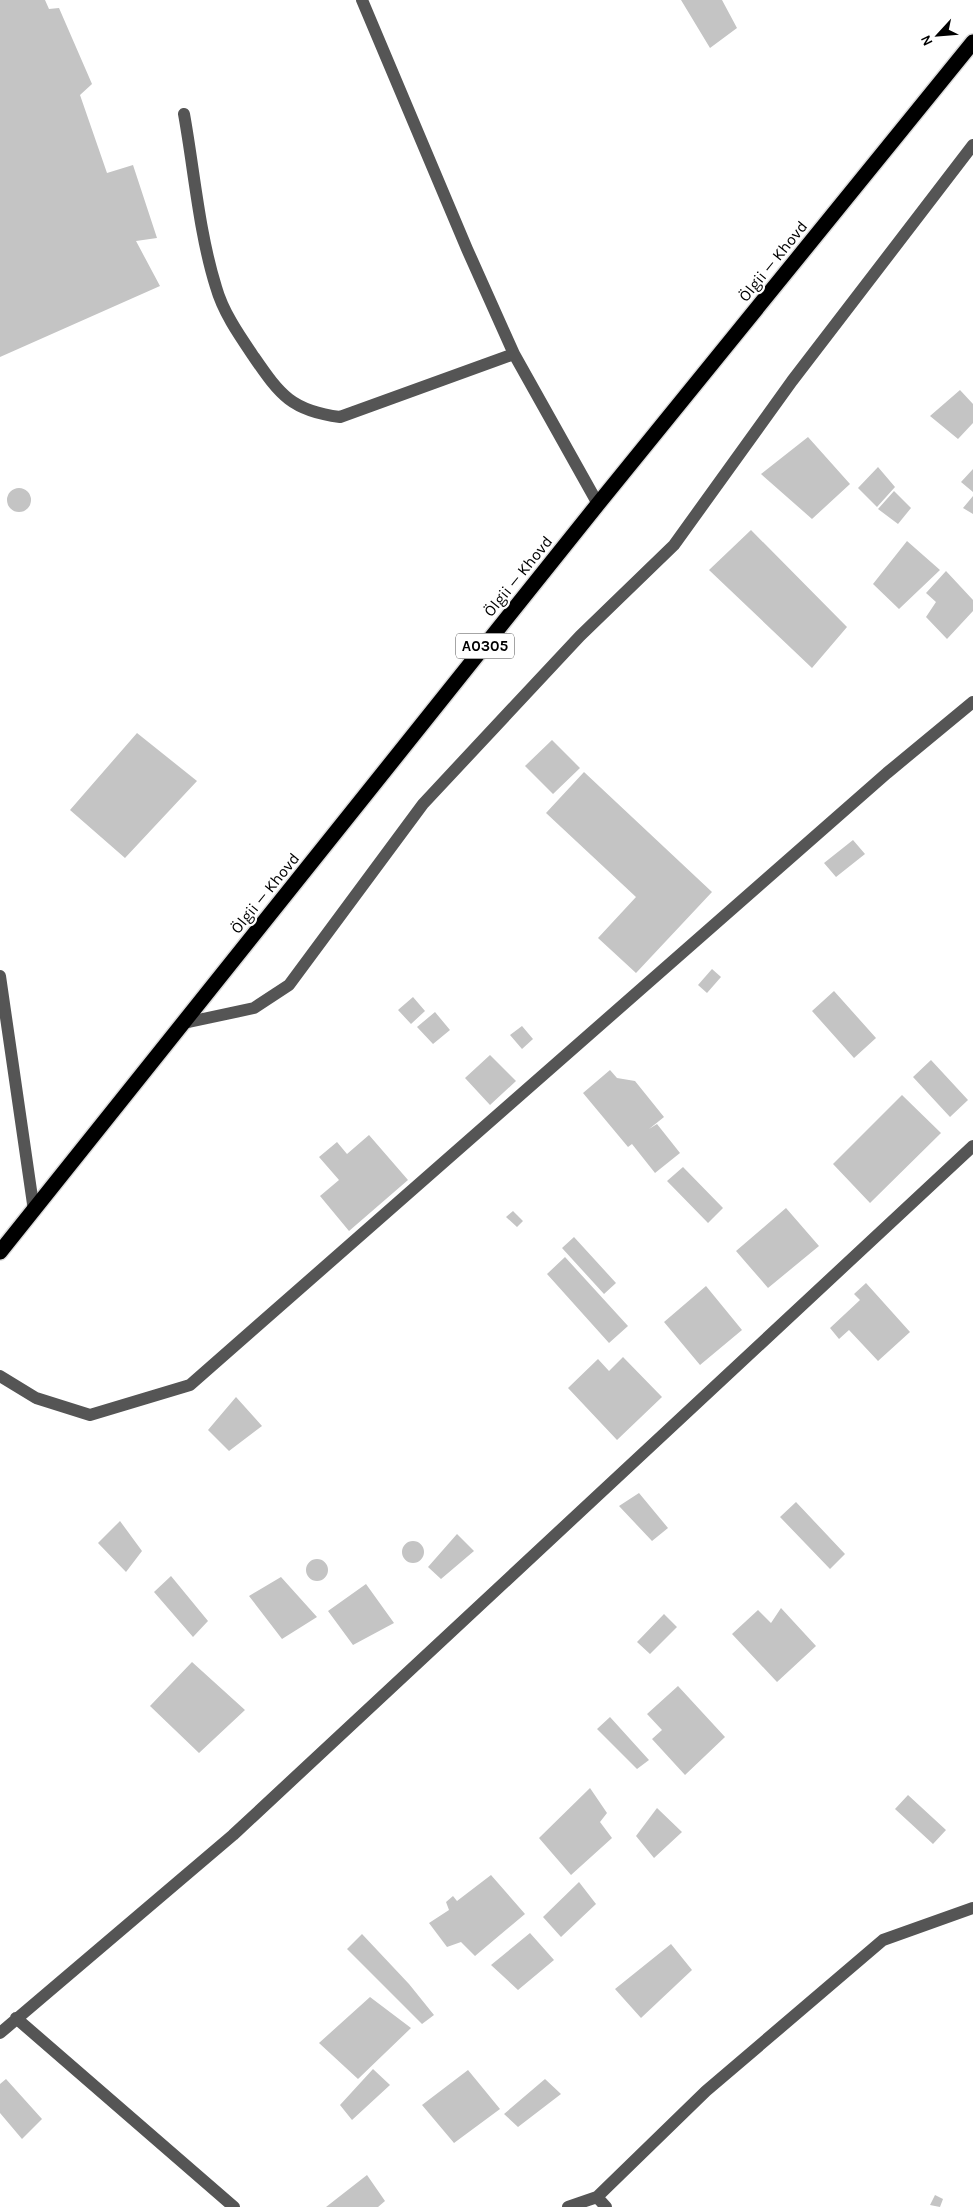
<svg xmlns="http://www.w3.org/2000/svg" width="973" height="2207" font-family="Karla,sans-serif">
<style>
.building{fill:#c4c4c4}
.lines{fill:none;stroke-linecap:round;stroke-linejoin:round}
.highway-casing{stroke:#dbdbdb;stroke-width:18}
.minor{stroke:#555;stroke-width:12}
.highway{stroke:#000;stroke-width:15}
.labels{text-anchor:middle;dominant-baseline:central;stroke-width:4.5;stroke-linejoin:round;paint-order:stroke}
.shield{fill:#fff;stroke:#4c4c4c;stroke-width:1}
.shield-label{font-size:15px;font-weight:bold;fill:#000}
.street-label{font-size:16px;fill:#000;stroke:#fff}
</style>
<rect width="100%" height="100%" fill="#fff"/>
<path class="building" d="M0 0H45L49 9 59 8 92 84 80 95 107 173 133 165 157 238 136 241 160 286 0 357Z
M681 0H722L737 28 710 48Z
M960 390 973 404V423L958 439 930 416Z
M808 437 850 484 812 519 761 474Z
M878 467 895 487 877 507 858 488Z
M973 469V492L961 482Z
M7 500a12 12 0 1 1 24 0a12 12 0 1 1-24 0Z
M894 491 911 508 898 524 878 509Z
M973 496V514L963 508Z
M751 530 847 627 812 668 709 570Z
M907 541 940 570 899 609 873 584Z
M946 571 973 600V611L947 639 926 617 936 602 926 593Z
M137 733 197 781 125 858 70 810Z
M552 740 580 768 553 794 525 766Z
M584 772 712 892 636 973 598 938 636 897 546 813Z
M853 840 865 854 836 877 824 863Z
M712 969 721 977 707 993 698 985Z
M834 991 876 1038 854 1058 812 1011Z
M413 997 425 1011 411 1024 398 1010Z
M435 1012 450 1030 433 1044 417 1027Z
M522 1026 533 1039 522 1049 510 1035Z
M490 1055 516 1081 490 1105 465 1078Z
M931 1060 968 1100 950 1117 913 1077Z
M610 1070 617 1078 635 1081 664 1117 649 1129 657 1124 680 1153 655 1173 632 1144 628 1147 583 1093Z
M902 1095 941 1133 870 1203 833 1164Z
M369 1135 408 1180 349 1231 320 1196 339 1180 319 1157 337 1142 347 1154Z
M683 1167 723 1208 708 1223 667 1181Z
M786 1208 819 1246 768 1288 736 1251Z
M513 1211 523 1221 517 1227 506 1217Z
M574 1237 616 1283 604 1294 562 1248Z
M565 1257 628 1326 609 1343 547 1274Z
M866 1283 910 1332 878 1361 849 1330 839 1339 830 1328 860 1300 854 1294Z
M706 1286 742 1330 700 1365 664 1322Z
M623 1357 662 1397 617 1440 568 1388 598 1359 609 1371Z
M236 1397 262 1426 229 1451 208 1430Z
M639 1493 668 1528 652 1541 619 1506Z
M796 1502 845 1554 830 1569 780 1517Z
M120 1521 142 1551 126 1572 98 1543Z
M457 1534 474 1551 441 1579 428 1567Z
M402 1552a11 11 0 1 1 22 0a11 11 0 1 1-22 0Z
M306 1570a11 11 0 1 1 22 0a11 11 0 1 1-22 0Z
M171 1576 208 1621 193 1637 154 1592Z
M281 1577 317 1617 282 1639 249 1596Z
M366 1584 394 1623 353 1645 328 1611Z
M781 1608 816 1646 777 1682 732 1634 758 1610 771 1623Z
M664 1614 677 1627 650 1654 637 1642Z
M192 1662 245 1710 199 1753 150 1706Z
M678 1686 725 1737 685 1775 652 1739 662 1730 647 1714Z
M610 1717 649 1760 637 1769 597 1729Z
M590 1788 607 1813 600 1822 612 1838 571 1875 539 1838Z
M908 1795 946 1830 933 1844 895 1809Z
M657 1808 682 1832 654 1858 636 1836Z
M491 1875 525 1914 475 1956 461 1942 447 1947 429 1923 449 1910 446 1902 453 1896 457 1901Z
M579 1882 596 1904 561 1937 543 1917Z
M530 1933 554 1960 518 1990 491 1965Z
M362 1934 409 1984 434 2015 422 2024 347 1949Z
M671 1944 692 1970 641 2018 615 1989Z
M370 1997 411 2028 358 2079 319 2043Z
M373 2069 390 2085 352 2120 340 2105Z
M468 2070 500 2109 454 2143 422 2105Z
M6 2079 42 2119 22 2139 0 2113V2084Z
M545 2079 561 2094 518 2127 504 2114Z
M367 2175 385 2201 378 2207H326Z
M935 2195 943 2199 940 2207 930 2205Z"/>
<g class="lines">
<g class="highway-casing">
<path id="highway" d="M0 1252 598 504 973 42"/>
</g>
<path class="minor" d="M362 0 467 249 514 354 598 504
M184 114C194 169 199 233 216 287 223 312 239 335 254 357 280 395 292 411 340 417L514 354
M0 976 34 1211
M184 1023 254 1008 289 985 423 804 580 636 674 545 792 381 973 145
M0 1376 36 1398 90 1415 190 1385 887 773 973 702
M16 2018 234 2207
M0 2033 233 1835 973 1146
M597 2197 706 2091 883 1940 973 1908
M568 2207 597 2197 606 2207"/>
<use href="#highway" class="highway"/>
</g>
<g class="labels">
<rect class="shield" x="456" y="633.5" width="58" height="25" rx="4"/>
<g class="shield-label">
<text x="485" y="646">A0305</text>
</g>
<g class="street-label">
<text transform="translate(773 261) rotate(-51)">Ölgii — Khovd</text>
<text transform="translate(518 576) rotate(-51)">Ölgii — Khovd</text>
<text transform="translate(265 893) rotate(-51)">Ölgii — Khovd</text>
</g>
</g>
<g transform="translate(938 35) rotate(244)" stroke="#ffffff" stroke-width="4" paint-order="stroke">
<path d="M0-4L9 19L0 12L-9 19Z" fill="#000000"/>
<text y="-8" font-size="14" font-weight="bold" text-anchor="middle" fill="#000000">N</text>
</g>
</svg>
